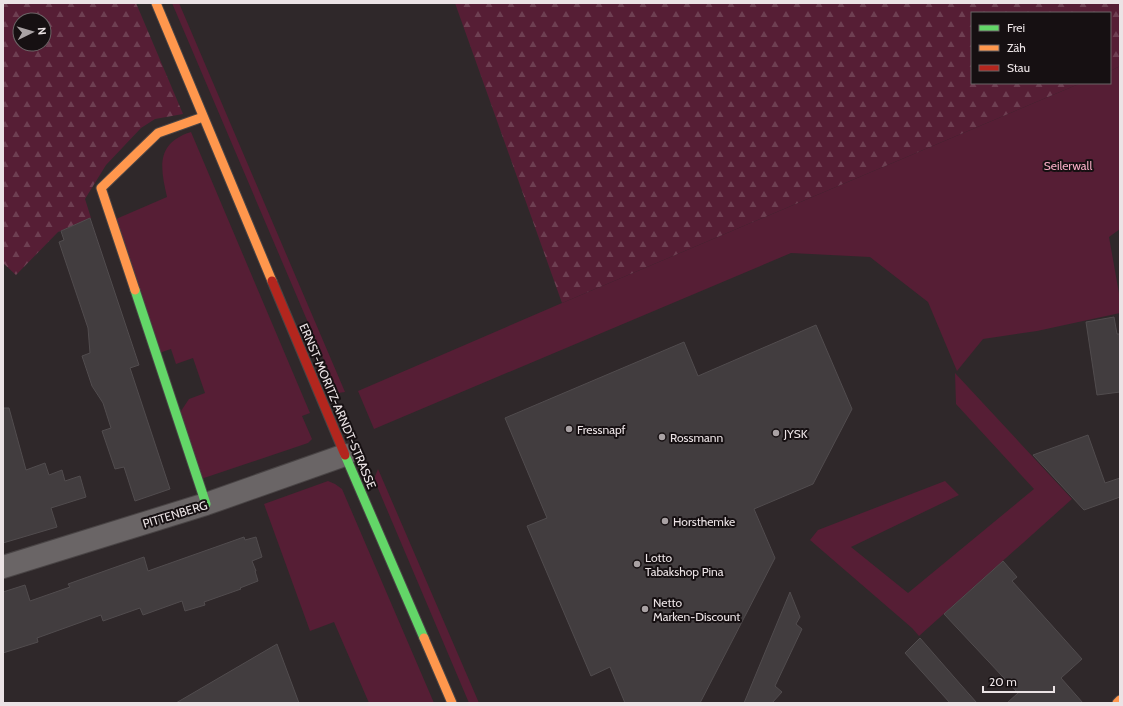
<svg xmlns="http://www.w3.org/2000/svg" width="1123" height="706" font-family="Cabin,sans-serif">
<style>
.green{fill:#561e35}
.forest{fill:url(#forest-firs);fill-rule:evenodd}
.building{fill:#423d3f;stroke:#514c4e}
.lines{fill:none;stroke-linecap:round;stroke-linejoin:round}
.street-casing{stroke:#494445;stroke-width:24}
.fast-casing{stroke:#494445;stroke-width:11}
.slow-casing{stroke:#494445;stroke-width:11}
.jam-casing{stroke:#494445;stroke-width:11}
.street{stroke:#6a6566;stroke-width:22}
.fast{stroke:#63d668;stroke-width:9}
.slow{stroke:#ff974d;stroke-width:9}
.jam{stroke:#b3261e;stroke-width:9}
.poi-dot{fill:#a9a2a4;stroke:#161012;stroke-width:1.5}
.labels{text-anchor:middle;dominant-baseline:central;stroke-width:4;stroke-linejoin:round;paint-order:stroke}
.park-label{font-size:12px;fill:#f3aac2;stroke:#161012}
.street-label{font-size:12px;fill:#ebe3e5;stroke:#161012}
.poi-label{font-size:12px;fill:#ebe3e5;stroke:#161012;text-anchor:start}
</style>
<defs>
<pattern id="forest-firs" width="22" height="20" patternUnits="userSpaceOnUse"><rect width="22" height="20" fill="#561e35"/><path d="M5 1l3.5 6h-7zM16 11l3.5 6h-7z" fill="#6e3f52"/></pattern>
</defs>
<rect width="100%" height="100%" fill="#2f282a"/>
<path class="green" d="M172 3H179L345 392 338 393Z
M1120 66V229L1109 237 1120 299V313L1037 331 983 339 957 371 928 302 870 257 791 253 374 429 358 391 562 303 1081 83H1110V71Z
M191 132 310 413 302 416 312 439 308 443 201 479 179 414 189 399 205 393 193 358 176 364 171 349 159 353 116 219 167 197C160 167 156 143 191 132Z
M955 373 1072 499 919 636 912 628 810 540 818 530 945 481 959 495 851 547 908 593 1034 489 956 404Z
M378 469 479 703H469L374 479Z
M328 481 335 484 342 489 434 703H369L334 622 310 631 264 504Z"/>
<path class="forest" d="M3 3H136L183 114 155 119 141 128 106 165 85 199 91 218 58 232 16 275 3 263ZM20 20H44V44H20Z
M455 3H1120V66L1110 71V13H972V83H1081L562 303Z"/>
<path class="building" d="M90 218 139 365 130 368 170 489 135 501 124 467 115 469 102 431 111 428 103 403 92 386 82 356 90 353 88 328 59 242 64 240 61 231Z
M1114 317 1117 334H1120V392L1097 395 1086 322Z
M816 325 852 409 813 484 754 509 775 558 700 703H625L610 667 591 676 527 526 547 518 505 418 684 342 698 376Z
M3 408H9L26 470 45 463 49 475 62 470 65 481 80 476 86 497 51 508 57 527 3 543Z
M1088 435 1105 483 1120 478V497L1084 510 1033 455Z
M244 537 245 540 256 537 262 557 252 561 256 571H255L258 581 240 588 241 589 204 602 205 605 185 611 182 601 143 615 140 608 103 621 101 615 37 638 38 642 3 653V592L25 585 30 601 70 587 68 584 144 557 148 571Z
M1003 561 1017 577 1012 581 1082 659 1061 678 1083 703H1007L1018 693 944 614Z
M790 592 800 617 796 624 802 629 775 686 782 692 772 703H744Z
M920 638 961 685 977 703H950L905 653Z
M277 644 299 703H176Z"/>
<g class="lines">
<g class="street-casing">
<path id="street" d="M3 567 206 504 345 455"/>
</g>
<g class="fast-casing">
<path id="fast" d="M135 290 206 504
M345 455 424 638"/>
</g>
<g class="slow-casing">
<path id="slow" d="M156 3 272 281
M135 290 101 188 158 133 203 117
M424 638 452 703
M1117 703 1120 700"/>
</g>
<g class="jam-casing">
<path id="jam" d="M272 281 345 455"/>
</g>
<use href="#street" class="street"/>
<use href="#fast" class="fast"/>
<use href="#slow" class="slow"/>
<use href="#jam" class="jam"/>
</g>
<g class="poi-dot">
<circle cx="569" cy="429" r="4"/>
<circle cx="776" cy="433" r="4"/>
<circle cx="662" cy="437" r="4"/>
<circle cx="665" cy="521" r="4"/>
<circle cx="637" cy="564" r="4"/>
<circle cx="645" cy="609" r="4"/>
</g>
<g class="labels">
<g class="park-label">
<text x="1068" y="165">Seilerwall</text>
</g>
<g class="street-label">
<text transform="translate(338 406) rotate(67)">ERNST-MORITZ-ARNDT-STRASSE</text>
<text transform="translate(175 514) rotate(-17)">PITTENBERG</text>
</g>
<g class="poi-label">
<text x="577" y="429">Fressnapf</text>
<text x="784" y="433">JYSK</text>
<text x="670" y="437">Rossmann</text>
<text x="673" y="521">Horsthemke</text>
<text x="645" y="557">Lotto<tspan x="645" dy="14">Tabakshop Pina</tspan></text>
<text x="653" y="602">Netto<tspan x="653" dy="14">Marken-Discount</tspan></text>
</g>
</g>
<rect width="1123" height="706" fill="none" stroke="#ebe3e5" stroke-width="8"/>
<rect x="971" y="12" width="140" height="72" fill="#161012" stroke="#6b6466"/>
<rect x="979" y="25" width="20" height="6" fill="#63d668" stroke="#6b6466"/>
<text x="1007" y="32" font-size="12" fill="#ebe3e5">Frei</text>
<rect x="979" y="45" width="20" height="6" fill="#ff974d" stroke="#6b6466"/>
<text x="1007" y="52" font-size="12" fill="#ebe3e5">Zäh</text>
<rect x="979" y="65" width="20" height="6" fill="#b3261e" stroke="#6b6466"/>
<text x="1007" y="72" font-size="12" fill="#ebe3e5">Stau</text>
<g transform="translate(32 32) rotate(85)"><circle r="19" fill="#161012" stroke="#6b6466"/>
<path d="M0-3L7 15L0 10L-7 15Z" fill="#a9a2a4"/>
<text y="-6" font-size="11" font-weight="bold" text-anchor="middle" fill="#ebe3e5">N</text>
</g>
<path d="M983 686v6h71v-6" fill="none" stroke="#ebe3e5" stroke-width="2"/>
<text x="989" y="686" font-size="12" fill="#ebe3e5" stroke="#161012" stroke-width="3" paint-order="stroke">20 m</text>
</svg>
